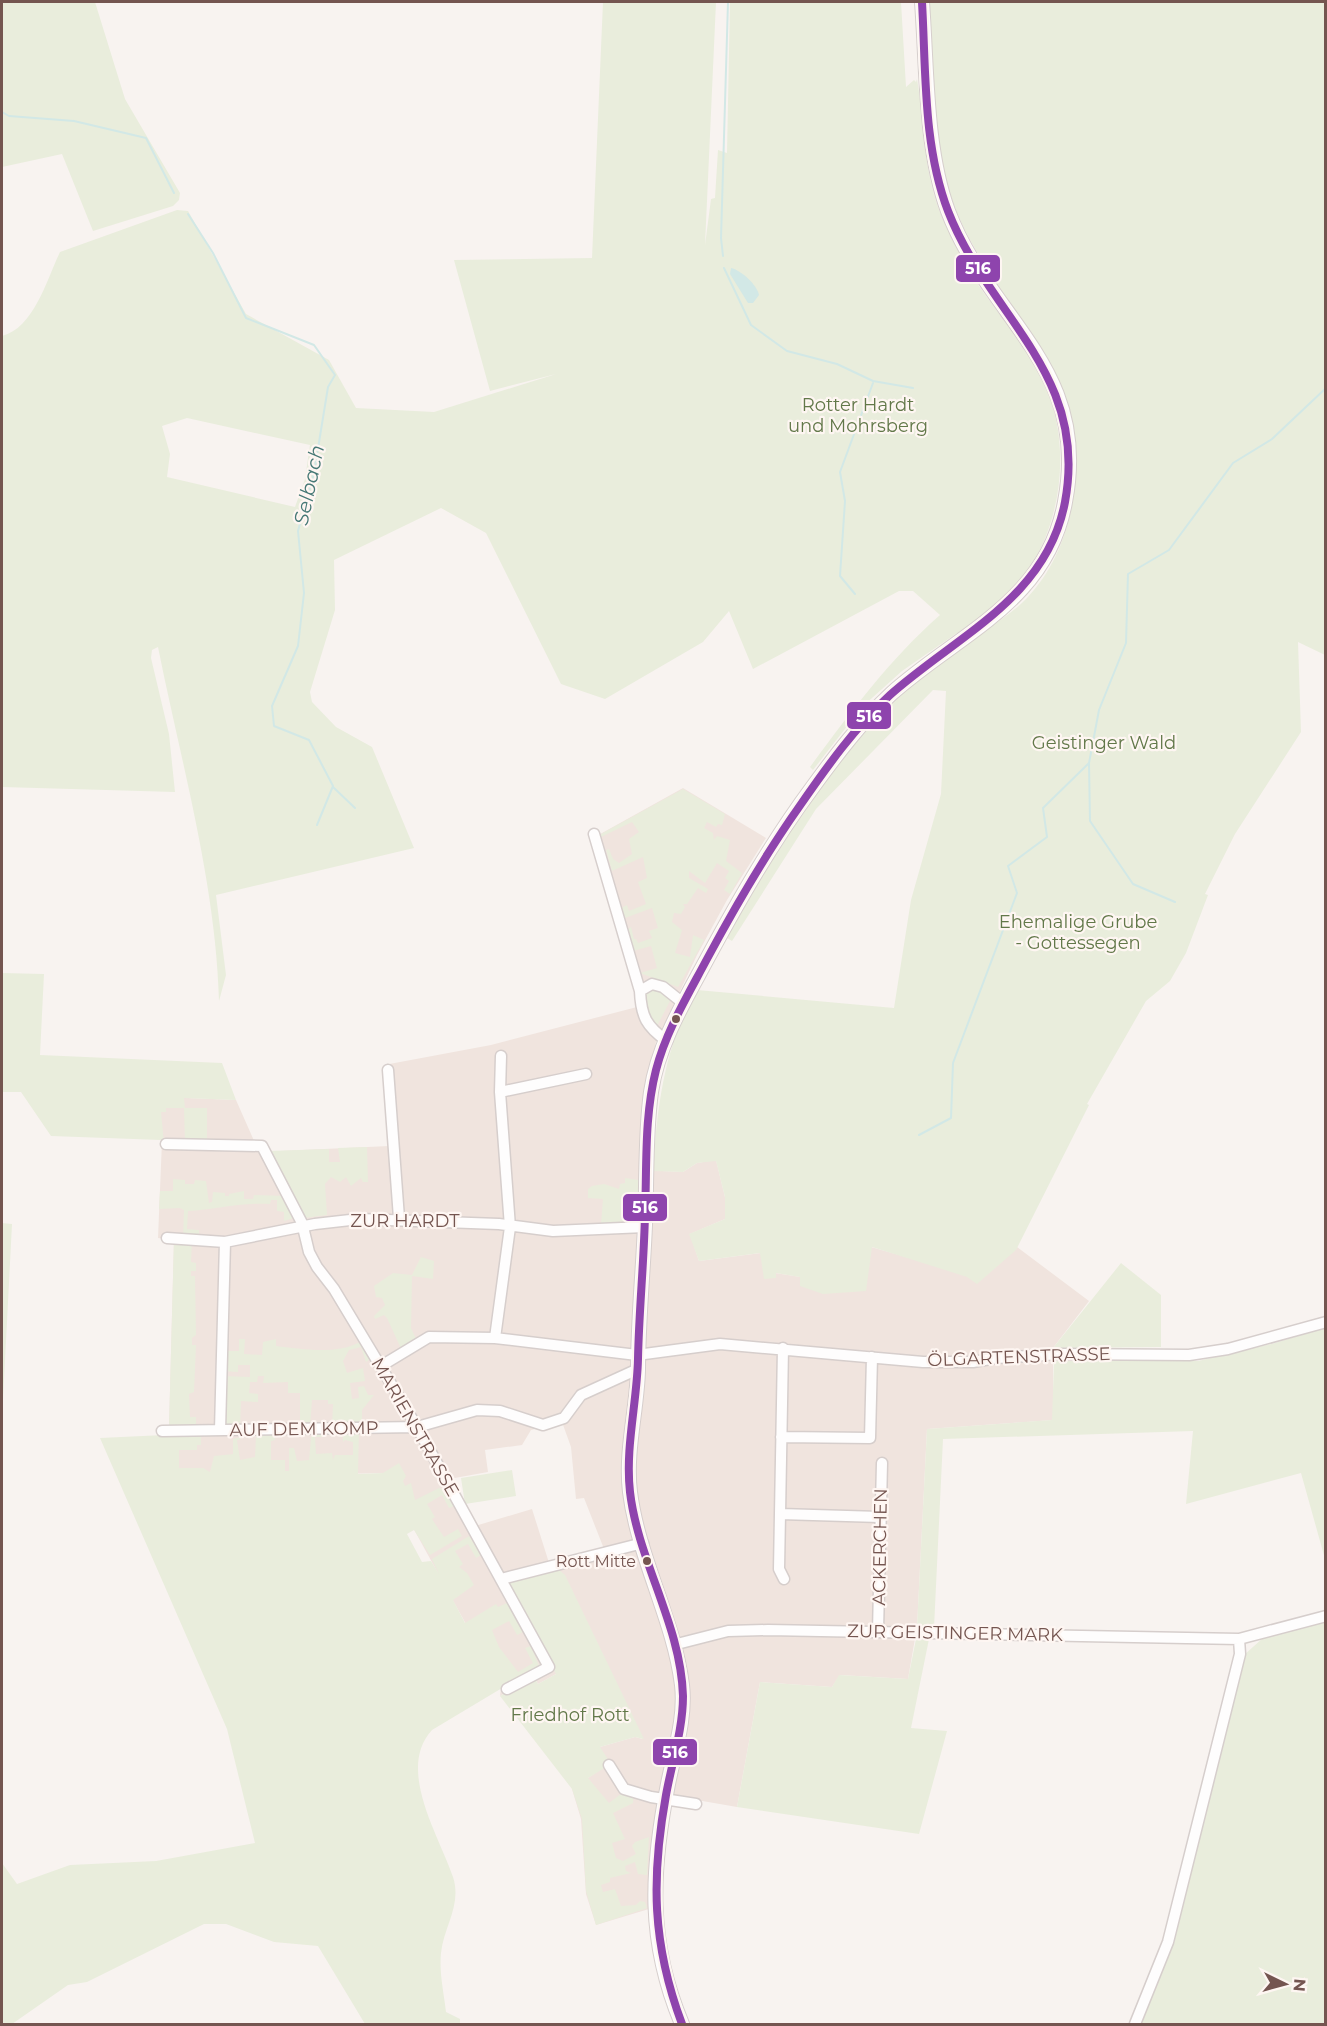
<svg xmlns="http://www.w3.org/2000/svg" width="1327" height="2026" font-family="Montserrat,sans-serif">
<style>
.residential{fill:#f0e4de;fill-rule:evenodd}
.green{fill:#e9eddc;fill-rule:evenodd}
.water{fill:#d2e8e6}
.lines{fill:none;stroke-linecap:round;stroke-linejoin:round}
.stream{stroke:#d2e8e6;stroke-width:2}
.minor-casing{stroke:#d6cecc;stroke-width:13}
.tertiary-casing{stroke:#d6cecc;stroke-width:16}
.minor{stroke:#fefdfd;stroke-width:10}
.tertiary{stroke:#fefdfd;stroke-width:14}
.bus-1-casing{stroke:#fef6f2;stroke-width:12}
.bus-1{stroke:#8e44ad;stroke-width:8}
.bus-dot{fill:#745550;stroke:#fef6f2;stroke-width:2}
.labels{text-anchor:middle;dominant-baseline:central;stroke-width:4.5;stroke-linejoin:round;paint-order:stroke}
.bus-label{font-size:16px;fill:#745550;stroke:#fef6f2;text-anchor:end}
.park-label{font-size:18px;fill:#627849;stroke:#fef6f2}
.street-label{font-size:18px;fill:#745550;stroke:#fef6f2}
.water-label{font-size:20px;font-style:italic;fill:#457875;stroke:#fef6f2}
.line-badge{stroke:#fef6f2;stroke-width:2}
.badge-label{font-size:16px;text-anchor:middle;font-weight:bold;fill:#fff}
</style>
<rect width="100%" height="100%" fill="#f8f3f0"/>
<path class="residential" d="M683 788 766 838 727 900 697 955 656 1042 645 1091 641 1170 683 1172 697 1163 716 1160 725 1197V1219L690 1234 699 1261 761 1253 775 1273 801 1277 871 1247 969 1275 1017 1247 1089 1301 1053 1348V1420L927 1429 917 1627 908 1679 840 1675 832 1687 760 1682 737 1807 662 1794 649 1909 596 1925 586 1894 581 1819 572 1789 604 1767 600 1747 635 1737 643 1739 556 1674 538 1684 534 1677 500 1696 501 1688 383 1473 165 1478 169 1428 174 1240 158 1238 162 1141 140 1096 236 1100 259 1152 389 1146 384 1065 491 1045 637 1007 636 994 593 838ZM562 1422 571 1447 576 1499 584 1498 606 1554 550 1566 532 1509 475 1526 449 1479 488 1472 485 1450 522 1445 531 1430Z"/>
<path class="green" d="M2 2H95L125 99 180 193 179 200 173 206 93 231 62 154 2 167Z
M603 2H716L705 245 711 199 715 198 718 150 727 153 730 2H901L906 87 914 80 916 82 917 79C925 126 923 177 944 221 951 236 958 251 966 266 990 306 1024 340 1044 383 1072 442 1063 525 1023 577 1006 600 983 618 961 636L957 633 902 671 862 707 813 770 810 767C850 713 889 660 940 615L913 591H899L753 669 729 611 703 642 605 699 561 684 486 533 441 508 334 560 335 610 310 692 312 702 336 727 372 747 414 848 216 895 226 975 219 1001C216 884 181 762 158 647L152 650 151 658 169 734 175 792 2 787V336C34 328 47 279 60 252L177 210 188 211 246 314 329 360 356 408 434 412 556 374 490 391 454 260 592 258ZM187 418 310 445 305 479 295 507 167 477 170 454 162 426Z
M928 2H1325V655L1298 642 1301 732 1235 834 1205 894 1208 895 1186 953 1170 981 1146 1001 1087 1104 1089 1105 1016 1250 977 1284 967 1277 872 1247 866 1291 823 1294 800 1286V1277L776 1273V1278L764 1279 760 1253 699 1261 689 1234 725 1219V1197L716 1161 697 1163 683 1172 653 1171C657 1108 664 1045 697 990L894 1008 911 900 941 794 946 691 933 690 816 809 732 941 724 936C765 861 812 785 871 722 902 688 941 662 978 635 994 624 1013 613 1027 598 1071 552 1084 478 1071 417 1057 357 1014 315 984 264 969 239 954 211 947 183 931 125 932 61 928 2Z
M683 789 725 814 722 825 718 824 716 827 707 822 704 828 713 833 714 840 717 836 730 840 726 861 742 873 730 894 724 890 729 881 725 878 729 871 717 863 705 883 689 871V878L708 889 706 893 698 888 687 904H683L685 907 681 914 674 913 672 922 682 930 675 953 690 957 693 935 704 940 678 987 640 973 657 968 651 946 633 951 628 929 631 927 634 939H636L638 943 652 938 649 931 658 928 652 908 625 918 621 908 627 905 629 911 646 904 638 882 647 878 643 857 612 871 606 850 609 849 613 859 619 863 632 854 629 839 639 832 632 822 601 837V834Z
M2 973 44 974 40 1055 222 1063 236 1100 184 1098 185 1108H207V1144L185 1143 184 1108H166V1112H161L164 1143 161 1140 51 1136 21 1092H2Z
M653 988 664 992 671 999 657 1026 652 1023 645 998 647 991Z
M367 1147 368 1182H363L361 1178 351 1186 346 1177 340 1182 331 1177 325 1184 327 1215 304 1218 268 1151 329 1149V1162H340L338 1148Z
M625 1178 639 1180 636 1223 601 1224 603 1199 588 1198V1189L592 1186 604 1184 619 1189 620 1184 625 1183Z
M173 1179 185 1180V1184H194L195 1180 206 1181 209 1203 212 1202 213 1192 225 1193V1196H229V1194L244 1191V1199H253L254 1195 287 1196 298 1217 284 1221V1212L277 1211V1200H271L270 1204C241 1202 214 1210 188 1211L187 1229 199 1230V1240L183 1239 184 1210 180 1208 159 1209 160 1191H173Z
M2 1223 12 1224 2 1419Z
M174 1239 192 1240 191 1262 196 1263V1271H191V1276H195L196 1335 192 1338V1345H196L194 1392 189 1394 190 1417H196V1430L201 1431V1445H197V1450H179V1468H203L210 1472 214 1456 233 1454V1439L241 1437V1439L237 1440 240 1460 255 1457 256 1436H263L264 1430H275V1440L271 1441V1460H285V1471H289V1448H294L297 1461 309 1460 312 1428H323V1437H315L316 1454 332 1453 333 1460 335 1455H353V1442L345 1440 343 1442 342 1428H359L358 1474 383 1473 399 1463 406 1476 403 1481 405 1486 411 1483 415 1500 439 1488 445 1490 454 1506 449 1508 442 1495 427 1504 435 1517 432 1519 444 1537 458 1529 462 1536 430 1555 414 1530 407 1534 422 1562 431 1561 439 1574 432 1559 469 1536 481 1555 476 1558 468 1544 455 1551 463 1564 459 1567 467 1573 474 1585 453 1600 465 1623 496 1604 498 1607 507 1603 523 1632 517 1635 509 1621 492 1630 499 1647 518 1672 533 1663 525 1648 531 1646 539 1666 432 1730C396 1769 439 1835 453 1877 462 1905 444 1926 441 1953 439 1973 444 1993 446 2012L460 2019V2024H365L318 1946 274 1942 226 1924H204L87 1982 68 1985 12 2024H2V1863L17 1884 70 1865 156 1861 255 1843 227 1729 100 1438 164 1435 169 1428Z
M421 1257 434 1261 433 1279 412 1276 411 1328 418 1343 403 1353 387 1318 384 1315 375 1319 374 1316 385 1305 382 1298 376 1297 374 1286 393 1273 412 1275Z
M1121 1263 1161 1295V1347L1053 1348Z
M1325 1328V1559L1301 1473 1186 1504 1193 1431 943 1439 934 1628 917 1627 927 1429 1052 1420 1054 1361H1198L1275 1343Z
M239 1339H245L244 1354 262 1355 263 1342 276 1339V1346C301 1349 337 1355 360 1342L374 1356 366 1362 361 1347 349 1350 343 1361 347 1373 363 1368 365 1381 350 1383 352 1399 359 1398 358 1387 364 1386 368 1395H374L362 1410V1427H332L333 1404H328V1400H312L310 1427 300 1428V1393H288V1382L263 1383 264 1376H258L257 1382H250L249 1393 258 1394V1402L241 1401 240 1429H222L223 1376 250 1377V1365H238V1372L222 1371 223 1351H239Z
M512 1470 516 1496 465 1504 461 1478Z
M558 1569 565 1575 644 1739 635 1737 600 1747 611 1764 588 1778 609 1803 626 1790 634 1792 633 1803 613 1813 625 1839 612 1843 616 1858 623 1861 636 1854 632 1846 635 1842 649 1837 647 1875 638 1874 635 1862 625 1866 626 1871 631 1873 610 1878V1882L601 1885 603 1892 615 1889 621 1906 636 1905 640 1901 645 1902 647 1908 596 1925 586 1891 582 1819 572 1789 500 1696 534 1677 538 1684 556 1674 507 1584 510 1579Z
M1325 1621V2024H1141L1174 1941 1244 1655 1263 1638Z
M916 1639H929L911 1728 947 1731 919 1834 737 1807 760 1682 832 1687 839 1675 908 1679Z"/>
<path class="water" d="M731 268C741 270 757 285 759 295L753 303H748L730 274Z"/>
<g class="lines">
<path class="stream" d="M2 112 9 116 74 121 146 138 174 193
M188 214 213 253 246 318 314 345 335 375 328 387 314 473 298 531 304 593 298 646 272 706 274 726 309 740 333 786 317 825
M723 256 721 238 728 2
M724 268 751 325 787 351 837 364 873 381 913 388
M855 594 840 576 845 501 840 472 873 383
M333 787 355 808
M1175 902 1133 884 1090 821 1089 763 1099 710 1126 643 1128 574 1169 550 1233 463 1272 439 1326 388
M919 1135 951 1118 953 1063 1017 893 1008 866 1047 837 1043 808 1089 763"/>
<g class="minor-casing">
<path id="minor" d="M594 834 640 991
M667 1041C647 1027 641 1017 640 991L652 984 663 987 683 1003
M388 1070 399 1218
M500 1092 586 1074
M166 1144 262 1146 302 1223 309 1252 317 1267 334 1289 417 1427 549 1667 507 1689
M167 1238 225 1242 315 1224 359 1219 499 1224 553 1231 645 1227
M495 1338 510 1227 500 1092 501 1056
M783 1348 779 1569 784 1579
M381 1366 429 1337 495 1338 637 1355 720 1344 923 1362H973L996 1358 1061 1354 1189 1355 1228 1349 1326 1322
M220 1430 225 1242
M162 1431 417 1427 477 1410 500 1411 543 1425 564 1418 581 1395 638 1369
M781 1437 870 1438 872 1357
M780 1514 880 1517
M501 1579 643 1543
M878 1631 882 1463
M673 1645 728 1631 768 1630 1239 1639 1326 1616
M609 1765 624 1789 651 1797 696 1804
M1135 2024 1168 1942 1240 1654 1239 1639"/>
</g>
<g class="tertiary-casing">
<path id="tertiary" d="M682 2024C647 1941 651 1871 668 1784 674 1753 686 1718 682 1685 674 1620 638 1557 630 1492 625 1452 637 1410 638 1370 638 1321 643 1274 645 1225 647 1181 645 1135 651 1092 658 1044 685 1000 707 959 739 900 772 842 812 788 836 755 861 722 891 694 959 633 1047 602 1065 502 1091 367 990 321 948 211 925 149 927 67 922 2"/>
</g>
<use href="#minor" class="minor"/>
<use href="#tertiary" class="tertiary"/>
<g class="bus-1-casing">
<path id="bus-1" d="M682 2024C652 1944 651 1878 666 1795 672 1762 683 1729 683 1696 681 1625 638 1561 630 1492 625 1447 637 1403 638 1359 639 1310 644 1262 645 1214 647 1166 644 1117 656 1070 666 1031 688 995 707 959 735 907 765 855 799 807 826 768 855 727 890 695 956 636 1047 598 1065 502 1089 373 989 317 948 211 923 146 926 71 922 2"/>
</g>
<use href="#bus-1" class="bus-1"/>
</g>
<g class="bus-dot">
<circle cx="676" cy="1019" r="5"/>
<circle cx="647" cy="1561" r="5"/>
</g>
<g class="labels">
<g class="bus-label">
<text x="636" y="1561">Rott Mitte</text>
</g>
<g class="park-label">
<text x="858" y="405">Rotter Hardt<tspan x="858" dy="21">und Mohrsberg</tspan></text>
<text x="1104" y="743">Geistinger Wald</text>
<text x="1078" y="922">Ehemalige Grube<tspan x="1078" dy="21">- Gottessegen</tspan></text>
<text x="570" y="1715">Friedhof Rott</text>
</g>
<g class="street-label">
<text x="405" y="1221">ZUR HARDT</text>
<text transform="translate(1019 1357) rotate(-2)">ÖLGARTENSTRASSE</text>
<text transform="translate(415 1427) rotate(60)">MARIENSTRASSE</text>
<text transform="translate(304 1429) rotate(-1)">AUF DEM KOMP</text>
<text transform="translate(880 1547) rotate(-89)">ACKERCHEN</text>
<text transform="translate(955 1633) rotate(1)">ZUR GEISTINGER MARK</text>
</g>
<g class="water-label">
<text transform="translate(309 485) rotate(-78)">Selbach</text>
</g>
</g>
<g class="line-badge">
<rect x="955" y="254" width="46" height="29" rx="6" fill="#8e44ad"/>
<rect x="846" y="701" width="46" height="29" rx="6" fill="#8e44ad"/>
<rect x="622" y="1193" width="46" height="29" rx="6" fill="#8e44ad"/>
<rect x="652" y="1738" width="46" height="28" rx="6" fill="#8e44ad"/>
</g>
<g class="badge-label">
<text x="978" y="274">516</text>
<text x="869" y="722">516</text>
<text x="645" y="1213">516</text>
<text x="675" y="1758">516</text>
</g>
<rect width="1327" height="2026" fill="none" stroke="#745550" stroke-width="6"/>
<g transform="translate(1285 1984) rotate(95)" stroke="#fef6f2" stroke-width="4.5" paint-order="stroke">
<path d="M0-4.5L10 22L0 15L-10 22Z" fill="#745550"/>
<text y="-9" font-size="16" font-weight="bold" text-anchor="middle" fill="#745550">N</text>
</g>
</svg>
